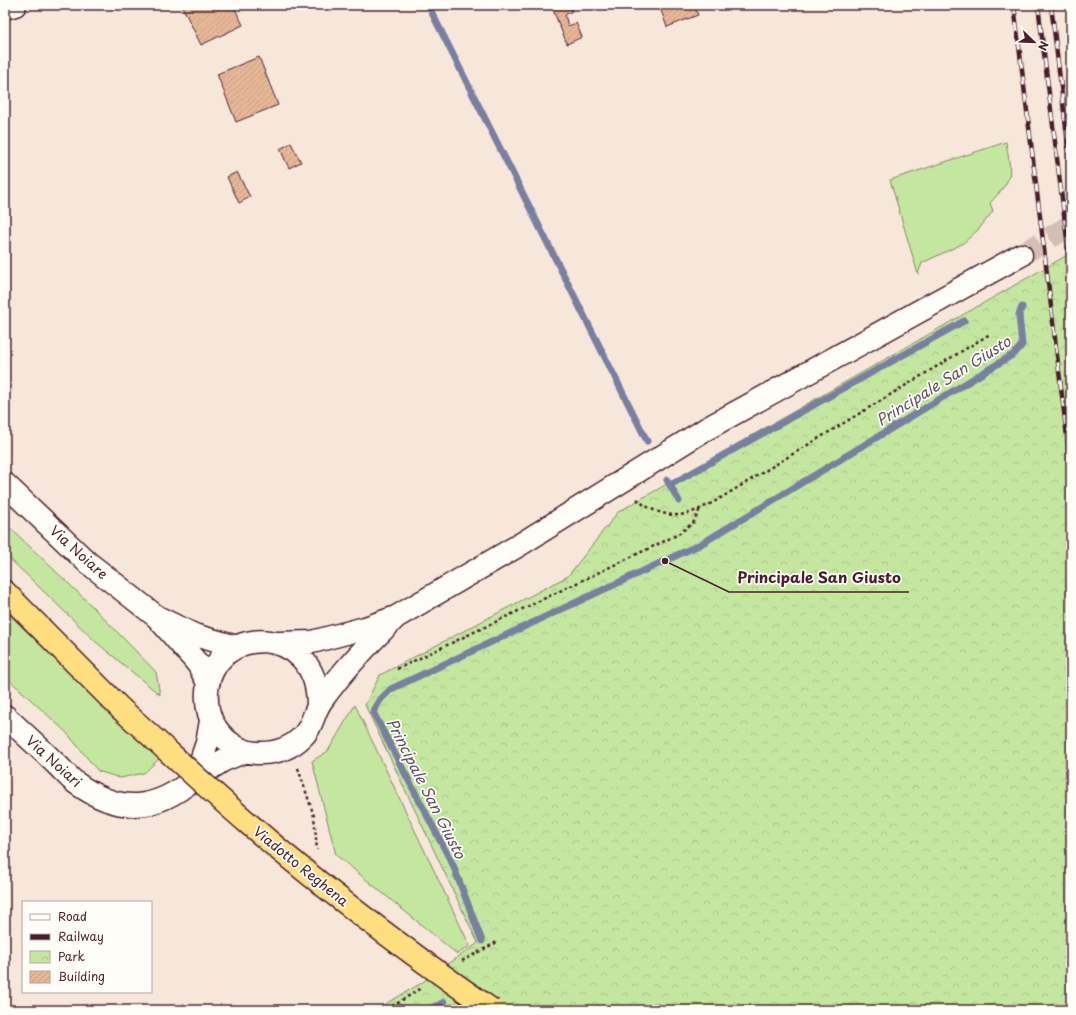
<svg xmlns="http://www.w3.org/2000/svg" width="1076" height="1015" font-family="'Playpen Sans',sans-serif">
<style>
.grass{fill:#c4e7a0;stroke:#878366}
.park{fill:url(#park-crowns);stroke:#878366}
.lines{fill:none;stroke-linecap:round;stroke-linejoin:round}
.stream{stroke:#7780a1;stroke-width:7}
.building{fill:url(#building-hatch);stroke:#4a1f2b}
.secondary-tunnel{stroke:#d4bfb7;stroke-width:22;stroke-dasharray:22 11;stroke-linecap:butt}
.street-casing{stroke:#4a1f2b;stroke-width:25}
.secondary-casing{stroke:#4a1f2b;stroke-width:25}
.highway-casing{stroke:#4a1f2b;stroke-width:25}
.path{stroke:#4a1f2b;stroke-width:2.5;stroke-dasharray:3 3;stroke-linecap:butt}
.street{stroke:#fdfcf7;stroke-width:22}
.secondary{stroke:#fdfcf7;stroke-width:22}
.highway{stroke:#fedf80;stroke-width:22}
.rail-casing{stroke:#4a1f2b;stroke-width:4.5}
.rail{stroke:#fdfcf7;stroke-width:3;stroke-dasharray:9;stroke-linecap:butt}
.highway-bridge-casing{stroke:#4a1f2b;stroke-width:25;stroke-linecap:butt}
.highway-bridge{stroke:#fedf80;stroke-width:22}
.labels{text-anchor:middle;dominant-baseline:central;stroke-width:3.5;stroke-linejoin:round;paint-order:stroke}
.street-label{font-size:14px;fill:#4a1f2b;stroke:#fdfcf7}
.water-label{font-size:15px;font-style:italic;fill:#605066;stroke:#fdfcf7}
.leader{fill:none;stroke:#4a1f2b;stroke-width:1.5}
.callout-dot{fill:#4a1f2b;stroke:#fdfcf7;stroke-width:1.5}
.callout-label{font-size:15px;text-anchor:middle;font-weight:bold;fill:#4a1f2b;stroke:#fdfcf7;stroke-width:3.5;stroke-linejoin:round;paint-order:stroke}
</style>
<defs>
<pattern id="park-crowns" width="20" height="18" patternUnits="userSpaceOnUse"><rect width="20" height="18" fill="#c4e7a0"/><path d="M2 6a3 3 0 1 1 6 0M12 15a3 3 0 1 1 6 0" fill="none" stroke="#aac68a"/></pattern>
<pattern id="building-hatch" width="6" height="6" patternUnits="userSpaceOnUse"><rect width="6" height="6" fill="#e6b797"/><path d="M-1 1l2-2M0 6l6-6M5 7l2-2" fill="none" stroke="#c79d82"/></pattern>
</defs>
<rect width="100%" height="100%" fill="#f6e7da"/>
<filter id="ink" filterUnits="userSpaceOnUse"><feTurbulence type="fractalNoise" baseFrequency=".025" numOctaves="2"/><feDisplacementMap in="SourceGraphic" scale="8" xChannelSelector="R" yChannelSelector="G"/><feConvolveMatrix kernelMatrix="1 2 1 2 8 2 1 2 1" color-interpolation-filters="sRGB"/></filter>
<g filter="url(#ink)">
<path class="grass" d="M1006 142C1011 176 1015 176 990 203L993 211 979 229 962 244 922 263 918 274 890 180Z
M5 523 91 605 156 672 160 695 96 642 5 554Z
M5 611 160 758 144 773 120 778 98 771 66 732 5 676Z
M355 705 470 946 457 954 336 855 312 761 328 751Z"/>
<path class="park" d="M1071 253V1010H375L420 984 478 943 365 705 380 675 568 576 618 512Z"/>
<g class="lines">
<path class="stream" d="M428 5 647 441
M667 480 679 501
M670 485 964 321
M482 941 453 865 373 712 381 699 391 689 701 544 1014 354 1022 345 1019 315 1022 307
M429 1010 444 1002"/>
</g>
<path class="building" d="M184 5H233L243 25 201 45 182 6Z
M551 5H570L572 11 565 15 568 26 576 23 582 37 567 44Z
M659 5H694L698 15 667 27Z
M259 57 278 105 236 122 217 74Z
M291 143 301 162 289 168 280 149Z
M237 172 250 197 239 203 227 177Z"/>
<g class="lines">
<path class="secondary-tunnel" d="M1021 255 1071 225"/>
<g class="street-casing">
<path id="street" d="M5 8 15 5
M5 484 87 562 157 617
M208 683 198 664 157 617 194 635 237 647"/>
</g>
<g class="secondary-casing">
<path id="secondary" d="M396 617 521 544 706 429 1021 255
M279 643 312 642 365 628 396 617C369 643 344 669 322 700 313 712 313 727 302 737 291 748 277 753 261 753 243 754 226 743 216 728 208 717 206 705 207 691 214 623 318 622 318 705
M5 716C21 731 38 746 54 762 62 769 68 777 76 783 119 814 155 812 195 778
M211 721 207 743 195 778 224 760 246 751"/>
</g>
<g class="highway-casing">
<path id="highway" d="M5 592 121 709"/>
</g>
<path class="path" d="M637 499C648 510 670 518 685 514 695 512 705 506 714 502L990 334
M397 669 677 535 693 523 700 509
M298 768 314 816 317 850
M462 961 497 942
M387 1010 421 988"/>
<use href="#street" class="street"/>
<use href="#secondary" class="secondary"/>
<use href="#highway" class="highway"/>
<g class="rail-casing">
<path id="rail" d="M1014 5 1071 469
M1038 5 1071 271
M1051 5 1071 169"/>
</g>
<use href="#rail" class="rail"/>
<g class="highway-bridge-casing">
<path id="highway-bridge" d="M121 709C164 747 206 787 249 824 326 891 408 952 492 1010"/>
</g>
<use href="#highway-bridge" class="highway-bridge"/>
</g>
</g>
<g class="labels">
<g class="street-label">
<text transform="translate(79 552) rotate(42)">Via Noiare</text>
<text transform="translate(54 761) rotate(42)">Via Noiari</text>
<text transform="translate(301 866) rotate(39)">Viadotto Reghena</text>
</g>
<g class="water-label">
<text transform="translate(943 380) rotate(-32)">Principale San Giusto</text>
<text transform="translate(427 788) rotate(63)">Principale San Giusto</text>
</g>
</g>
<path class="leader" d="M665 561L729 592H909"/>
<circle class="callout-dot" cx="665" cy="561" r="4"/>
<g class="callout-label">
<text x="819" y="583">Principale San Giusto</text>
</g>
<rect width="1076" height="1015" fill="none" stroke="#fdfcf7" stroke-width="20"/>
<rect x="10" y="10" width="1056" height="995" fill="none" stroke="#4a1f2b" stroke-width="1.5" filter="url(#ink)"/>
<rect x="22" y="901" width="130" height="92" fill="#fdfcf7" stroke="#b5a4a5"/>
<rect x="30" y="914" width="20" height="6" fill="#fdfcf7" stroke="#b5a4a5"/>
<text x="58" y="921" font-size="12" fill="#4a1f2b">Road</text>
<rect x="30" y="934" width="20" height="6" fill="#4a1f2b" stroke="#b5a4a5"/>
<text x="58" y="941" font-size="12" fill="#4a1f2b">Railway</text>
<rect x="30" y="951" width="20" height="12" fill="url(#park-crowns)" stroke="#b5a4a5"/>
<text x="58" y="961" font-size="12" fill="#4a1f2b">Park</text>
<rect x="30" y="971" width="20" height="12" fill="url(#building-hatch)" stroke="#b5a4a5"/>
<text x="58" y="981" font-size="12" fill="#4a1f2b">Building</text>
<g transform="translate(1034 42) rotate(113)" stroke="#fdfcf7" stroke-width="3" paint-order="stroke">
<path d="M0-3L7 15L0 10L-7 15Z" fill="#4a1f2b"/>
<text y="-6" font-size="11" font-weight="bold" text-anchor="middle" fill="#4a1f2b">N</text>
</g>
</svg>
